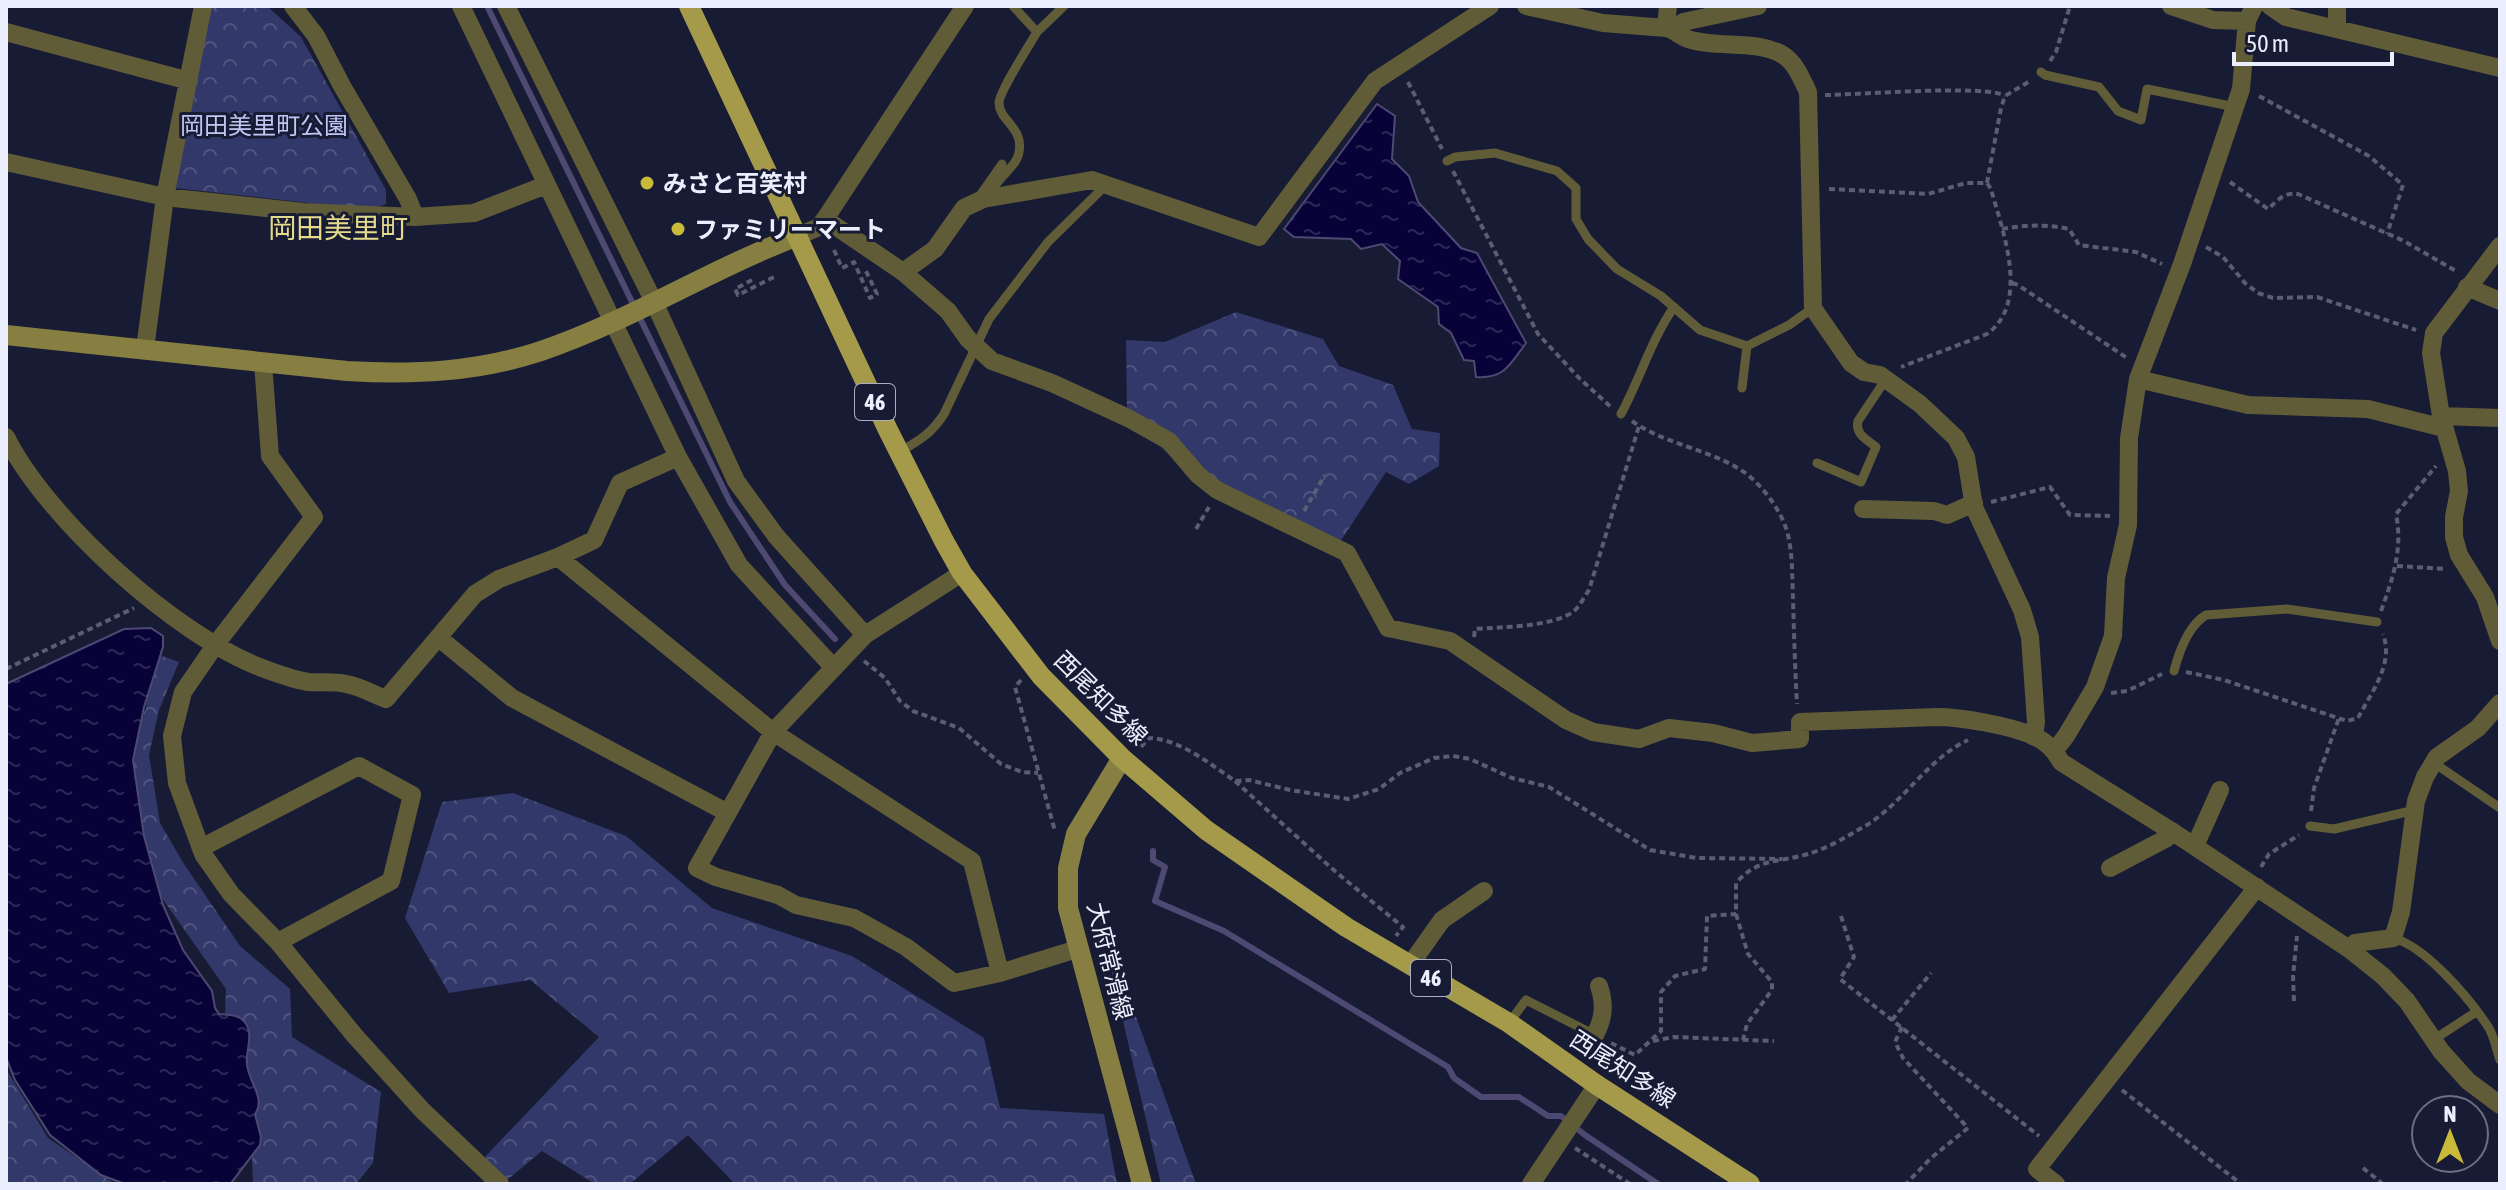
<svg xmlns="http://www.w3.org/2000/svg" width="2506" height="1190" font-family="'Asap Condensed','Noto Sans JP',sans-serif">
<style>
.forest{fill:url(#forest-crowns)}
.water{fill:url(#water-ripples);stroke:#4d4973;stroke-width:2}
.lines{fill:none;stroke-linecap:round;stroke-linejoin:round}
.stream{stroke:#4d4973;stroke-width:6}
.path{stroke:#5a5d73;stroke-width:4;stroke-dasharray:6 4;stroke-linecap:butt}
.lane{stroke:#605c37;stroke-width:9}
.street{stroke:#605c37;stroke-width:18}
.secondary{stroke:#867f41;stroke-width:20}
.primary{stroke:#a49a49;stroke-width:20}
.poi-dot{fill:#caba3a;stroke:#181b34;stroke-width:3}
.labels{text-anchor:middle;dominant-baseline:central;stroke-width:6;stroke-linejoin:round;paint-order:stroke}
.shield{fill:#181b34;stroke:#acafc0;stroke-width:2}
.shield-label{font-size:22px;font-weight:bold;fill:#ebeefc}
.park-label{font-size:24px;fill:#bfc7f2;stroke:#181b34}
.poi-label{font-size:24px;font-weight:bold;fill:#ebeefc;stroke:#181b34;text-anchor:start}
.street-label{font-size:24px;fill:#ebeefc;stroke:#181b34}
.quarter-label{font-size:28px;fill:#e3da8b;stroke:#181b34}
</style>
<defs>
<pattern id="forest-crowns" width="20" height="18" patternUnits="userSpaceOnUse" patternTransform="scale(2)"><rect width="20" height="18" fill="#323869"/><path d="M2 6a3 3 0 1 1 6 0M12 15a3 3 0 1 1 6 0" fill="none" stroke="#50557f"/></pattern>
<pattern id="water-ripples" width="26" height="14" patternUnits="userSpaceOnUse" patternTransform="scale(2)"><rect width="26" height="14" fill="#090238"/><path d="M2 4q2-2 4 0t4 0M15 11q2-2 4 0t4 0" fill="none" stroke="#2d2756"/></pattern>
</defs>
<rect width="100%" height="100%" fill="#181b34"/>
<path class="forest" d="M209 6H267L301 37 386 190V204L371 210 175 188Z
M1236 312 1323 339 1339 366 1393 385 1412 429 1440 433 1439 466 1409 484 1386 472 1340 542 1225 503 1164 450 1127 412 1126 340 1165 342Z
M151 652 179 662 159 710 149 755 160 823 184 864 240 946 290 989 292 1037 381 1092 373 1163 356 1184H253L249 1092 224 1041 226 989 138 864 129 740 146 709Z
M513 793 626 836 712 908 852 956 984 1038 1000 1108 1104 1114 1117 1184H735L688 1135 630 1184H595L542 1151 506 1181 481 1161 599 1037 530 980 449 993 405 918 442 802Z
M1096 905 1196 1184H1161Z
M6 1069 48 1138 115 1184H6Z"/>
<path class="water" d="M1377 104 1395 116 1392 159 1409 176 1418 202 1461 248 1477 253 1526 343C1510 364 1505 379 1476 377L1474 361 1464 360 1451 333 1439 324 1438 307 1398 279 1400 261 1382 244 1361 249 1351 239 1294 237 1284 229Z
M151 628 163 636V647L144 707 133 760 144 836 163 905 183 950 212 991 215 1008 219 1014C227 1015 238 1014 244 1021 255 1034 245 1051 247 1065 249 1082 266 1099 255 1114L261 1137 260 1145 231 1183 227 1184H125L101 1175 50 1135 15 1080 6 1057V684L124 629Z"/>
<g class="lines">
<path class="stream" d="M487 6 730 502 785 585 835 639
M1153 851V860L1165 867 1155 901 1224 931 1448 1067 1454 1078 1481 1097H1519L1548 1116H1561L1585 1135 1658 1184"/>
<path class="path" d="M2050 61 2056 52 2070 6
M1408 82 1442 149
M1825 95C1855 95 1987 84 2005 96
M2259 96 2369 156 2403 185 2387 234
M1453 171 1538 334 1580 379 1611 407
M2230 182 2268 209C2278 200 2284 192 2298 194L2404 241 2456 271
M1987 183 2001 108 2005 96 2030 81
M1829 189 1928 194 1966 183H1987L1991 189C2002 230 2031 302 1987 334L1901 367
M2002 229C2024 225 2046 224 2069 229L2079 245 2136 252 2162 264
M2206 247 2223 257 2245 283 2258 293 2273 298 2317 297 2416 330
M834 250 842 268 854 262 870 298 877 294 866 271
M752 280 735 289 738 295 776 276
M2012 283 2018 285 2127 358
M1632 421C1666 445 1710 449 1744 472 1763 486 1780 509 1787 531 1793 553 1792 577 1793 599 1794 634 1795 669 1797 704
M1991 502 2050 487 2070 515 2110 516
M1304 511 1325 475
M1196 529 1209 507
M2397 566 2446 569
M2381 611C2393 578 2403 549 2396 514L2436 466
M1474 637 1475 629C1501 627 1554 627 1574 611 1580 606 1584 597 1589 590L1639 426
M864 661 885 678 900 701 913 711 959 728 1001 764 1022 772 1038 773
M6 669 134 608
M2186 672 2224 680 2347 721 2358 718C2372 691 2394 664 2383 634
M1021 680 1015 687 1055 831
M2111 693 2127 691 2162 674
M1141 747 1149 738C1180 739 1210 764 1235 781L1249 780 1290 790 1348 799 1379 789 1400 773 1434 758 1453 756 1470 759 1512 778 1549 787 1650 850 1697 858 1782 859
M1235 781 1337 873 1403 927 1396 936
M2311 811 2314 788 2339 718
M2261 867 2269 854 2299 835
M1736 914 1748 954 1772 982V990L1747 1024 1743 1040
M1841 916 1854 957 1840 979 2039 1136
M2294 1001 2293 976 2297 936
M1892 1020 1931 973
M1902 1027 1895 1042 1903 1058 1968 1128 1931 1158 1906 1184
M1653 1041 1674 1037 1774 1041
M1611 1043 1635 1055 1661 1031V992L1675 976 1705 969 1707 916 1736 914V883C1759 857 1778 863 1808 854 1825 849 1843 839 1858 830 1901 808 1925 760 1968 740
M2122 1090 2241 1184
M1575 1148 1630 1184
M2363 1168 2383 1184"/>
<path class="lane" d="M1013 6 1037 32 1064 6
M2041 72 2045 75 2099 87 2118 111 2141 120 2147 89 2235 107
M1447 161 1455 157 1495 153 1557 171 1576 188V219L1588 239 1617 269 1661 296 1700 330 1747 346
M983 198 981 194 1002 164
M990 198C994 178 1017 168 1019 152 1024 127 999 121 999 103 999 92 1030 44 1037 32
M1742 388 1747 346 1789 325 1813 308
M1621 414C1640 379 1651 340 1674 307
M899 452C919 441 932 433 944 414L989 319 1048 242 1106 185
M1817 463 1861 482 1876 447C1866 439 1855 434 1858 421L1886 379
M2174 671C2179 652 2189 625 2206 615L2287 609 2377 622
M2434 763 2500 808
M2310 826 2334 829 2415 810
M2393 938C2425 946 2468 997 2487 1025 2494 1034 2496 1049 2500 1060
M1509 1023 1526 1000 1595 1035
M2433 1040 2476 1012"/>
<path class="street" d="M293 6 316 36 342 86 408 199 415 217
M461 6 678 457 739 565 834 668
M506 6 654 302 736 481 776 536 865 635
M1526 6 1603 23 1666 28C1675 30 1680 36 1688 39 1718 49 1756 39 1783 55 1796 63 1802 80 1808 92L1813 308 1851 363 1864 372 1880 375 1920 404 1956 438 1966 457 1974 507 2022 610 2030 637 2036 722 2034 736
M2171 6 2213 20 2247 21 2254 6
M2270 6 2286 17 2500 68
M1666 28 1668 6
M2337 29V6
M1675 30 1683 22 1758 6
M6 32 189 81
M6 162 165 197 303 212 415 217 474 213 546 185
M825 219 903 272 948 311 968 339 992 361 1052 383 1128 418 1169 441 1198 475 1217 490 1347 553 1388 628 1450 641 1566 720 1593 732 1639 739 1669 728 1713 733 1752 743 1800 739V722L1937 717C1961 717 2012 726 2033 736 2046 741 2055 751 2061 762L2176 834 2349 949 2383 976 2407 1001 2441 1051 2468 1081 2500 1105
M798 236 819 227 825 219 965 6
M2500 246 2434 333 2431 353 2441 416 2457 471 2459 491 2454 517V537L2459 555 2485 597 2500 641
M903 272 935 249 964 208 983 199 1092 180 1259 237 1375 81 1490 6
M2467 287 2500 301
M145 349 165 197 203 6
M263 363 270 456 314 517 216 644 183 692 172 736 177 783 203 854 231 894 278 942 355 1036 422 1110 500 1184
M2138 379 2248 405 2368 409 2444 428
M2441 416 2500 418
M6 437C47 519 175 635 262 668 276 673 294 680 309 682 321 683 334 681 346 684 359 686 373 694 386 699L475 594 499 579 558 557 773 732 972 861 1000 973
M1863 509 1934 511 1947 515 1974 503
M558 557 594 540 620 483 678 457
M962 573 865 635 773 732 697 868 716 877 778 895 796 905 854 918 906 947 954 983 1000 973 1077 949
M439 638 512 698 726 812
M2055 750 2066 736 2095 687 2113 636 2116 578 2128 525 2129 438 2138 379 2182 264 2241 89 2247 21
M2195 846 2220 790
M201 848 359 766 412 795 391 881 278 942
M2110 868 2167 838 2172 831
M2349 949 2355 943 2393 938 2401 912 2416 801 2425 777 2437 757 2478 728 2500 703
M1410 965 1442 920 1484 891
M1595 1035C1604 1018 1605 1004 1599 986
M1531 1184 1597 1085
M2056 1184 2037 1169 2257 887"/>
<path class="secondary" d="M6 335 347 371C413 375 478 372 541 351 630 321 710 269 798 236
M1122 758 1076 834 1068 868V908L1142 1184"/>
<path class="primary" d="M689 6 888 430 944 541 962 573 1041 676 1122 758 1206 830 1346 927 1509 1023 1597 1085 1750 1184"/>
</g>
<g class="poi-dot">
<circle cx="647" cy="183" r="8"/>
<circle cx="678" cy="229" r="8"/>
</g>
<g class="labels">
<g class="shield">
<rect x="855" y="384" width="40" height="36" rx="6"/>
<rect x="1411" y="960" width="40" height="36" rx="6"/>
</g>
<g class="shield-label">
<text x="875" y="402">46</text>
<text x="1431" y="978">46</text>
</g>
<g class="park-label">
<text x="264" y="125">岡田美里町公園</text>
</g>
<g class="poi-label">
<text x="663" y="183">みさと百笑村</text>
<text x="694" y="229">ファミリーマート</text>
</g>
<g class="street-label">
<text transform="translate(1101 698) rotate(45)">西尾知多線</text>
<text transform="translate(1110 961) rotate(76)">大府常滑線</text>
<text transform="translate(1623 1069) rotate(33)">西尾知多線</text>
</g>
<g class="quarter-label">
<text x="338" y="228">岡田美里町</text>
</g>
</g>
<rect width="2506" height="1190" fill="none" stroke="#ebeefc" stroke-width="16"/>
<g transform="translate(2450 1134)"><circle r="38" fill="#181b34" stroke="#6c6f84" stroke-width="2"/>
<path d="M0-6L14 30L0 20L-14 30Z" fill="#caba3a"/>
<text y="-12" font-size="22" font-weight="bold" text-anchor="middle" fill="#ebeefc">N</text>
</g>
<path d="M2234 52v12h158v-12" fill="none" stroke="#ebeefc" stroke-width="4"/>
<text x="2246" y="52" font-size="24" fill="#ebeefc" stroke="#181b34" stroke-width="6" paint-order="stroke">50 m</text>
</svg>
